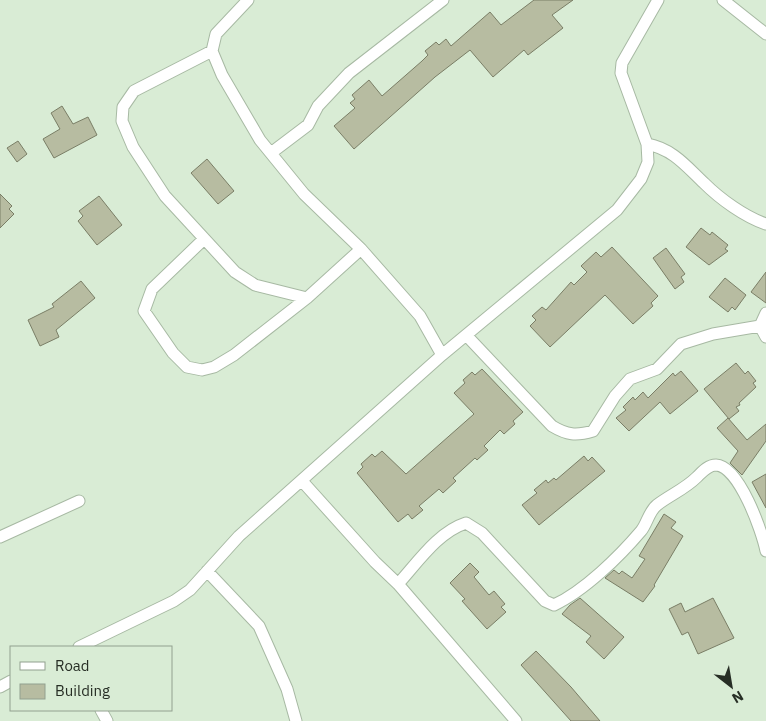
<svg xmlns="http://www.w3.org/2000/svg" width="766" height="721" font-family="'IBM Plex Sans',sans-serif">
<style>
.building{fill:#b7bca1;stroke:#7a7e66}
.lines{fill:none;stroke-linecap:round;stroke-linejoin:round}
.minor-casing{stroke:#a7b9a3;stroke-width:13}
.minor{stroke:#fff;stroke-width:11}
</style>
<rect width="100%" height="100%" fill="#d9ecd5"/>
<path class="building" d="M534 0H573L552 15 563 28 528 55 524 50 493 77 470 50 435 77 354 149 334 126 355 108 350 103 355 99 352 95 369 80 382 96 422 61 428 55 425 51 436 42 439 45 446 39 451 46 490 12 501 25Z
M62 106 73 124 88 117 97 135 54 158 43 139 60 129 51 113Z
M18 141 27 154 17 162 7 148Z
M207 159 234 191 218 204 191 173Z
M0 194 12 206 9 209 14 214 0 228Z
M99 196 122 225 97 245 78 221 83 216 79 211Z
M701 228 710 235 712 232 728 245 725 249 728 251 709 265 686 247Z
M612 247 658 296 651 303 653 306 633 324 605 295 550 347 530 326 536 320 532 316 542 307 546 310 571 282 574 285 587 272 581 266 596 252 601 257Z
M666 248 685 274 681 277 684 282 675 289 653 258Z
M766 272V303L751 292Z
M725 278 746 295 735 310 732 307 728 312 709 297Z
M81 281 95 298 56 330 59 337 40 346 28 320 54 307 52 304Z
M736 363 745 374 748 371 756 381 753 383 756 387 739 403 740 405 736 407 739 411 729 419 704 389Z
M482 369 523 412 513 421 515 424 504 434 500 430 484 446 488 450 477 460 475 458 453 478 456 481 443 493 439 489 419 506 423 510 412 519 408 514 398 522 357 473 363 467 361 464 372 454 375 457 382 451 406 474 474 414 454 393 465 383 463 380 472 372 475 375Z
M681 371 698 391 670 414 660 402 629 431 616 418 626 410 623 407 633 397 635 400 643 392 648 398 673 373 675 376Z
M728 418 747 440 766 424V441L742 475 730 463 738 451 717 428Z
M584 456 588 461 592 457 605 471 539 525 522 505 537 493 534 490 546 480 548 483 554 478 556 480Z
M766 474V508L752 482Z
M664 514 676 522 671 528 683 536 654 585 655 586 643 602 605 578 614 570 619 574 622 571 632 578 645 559 639 556Z
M470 563 479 572 474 577 489 595 494 591 505 604 501 607 506 612 487 629 462 601 465 599 450 583Z
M580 598 624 637 604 659 586 642 591 636 562 614 570 605Z
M713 598 734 638 698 654 688 632 682 635 669 609 681 603 685 612Z
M536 651 571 687 600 721H571L521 665Z"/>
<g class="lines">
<g class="minor-casing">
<path id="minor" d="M248 0 216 34 212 51 222 75 260 140 304 194 361 249 420 316 442 355
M723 0 766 34
M212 51 134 91 123 107 122 121 133 147 165 196 235 272 255 285 307 298
M647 144C673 149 686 166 704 183 720 199 745 217 766 224
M271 153 308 125 318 106 349 73 443 0
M204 239 152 289 144 311 173 353 187 367 202 370 214 367 234 355 307 298 361 249
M766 313 760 326 766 337
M466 335 552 426C567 435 576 436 593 431L615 396 630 379 657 369 681 344 713 334 760 326
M302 481 375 562 398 584 516 721
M0 537 79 501
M207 571 259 626 287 689 296 721
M398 584C418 562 438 532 466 523L482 533 545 601 554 605C584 591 619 557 641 531 647 524 649 511 657 505 670 495 685 489 697 477 702 472 708 465 716 465 739 466 762 531 766 551
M79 647 174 601 190 590 239 536 442 355 617 210 641 179 648 162 647 144 621 73 622 63 658 0
M0 687 11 681
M101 710 107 721"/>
</g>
<use href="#minor" class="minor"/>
</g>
<rect x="10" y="646" width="162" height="65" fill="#d9ecd5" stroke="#92a08f"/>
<rect x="20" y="662" width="25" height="8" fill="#ffffff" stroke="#92a08f"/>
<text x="55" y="671" font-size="15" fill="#272e25">Road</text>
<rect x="20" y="684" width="25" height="15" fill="#b7bca1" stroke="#92a08f"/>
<text x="55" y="696" font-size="15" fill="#272e25">Building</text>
<g transform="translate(731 686) rotate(149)" stroke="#d9ecd5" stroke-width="4" paint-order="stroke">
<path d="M0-4L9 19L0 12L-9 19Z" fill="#272e25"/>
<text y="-8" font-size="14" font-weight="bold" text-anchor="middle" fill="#272e25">N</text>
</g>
</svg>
